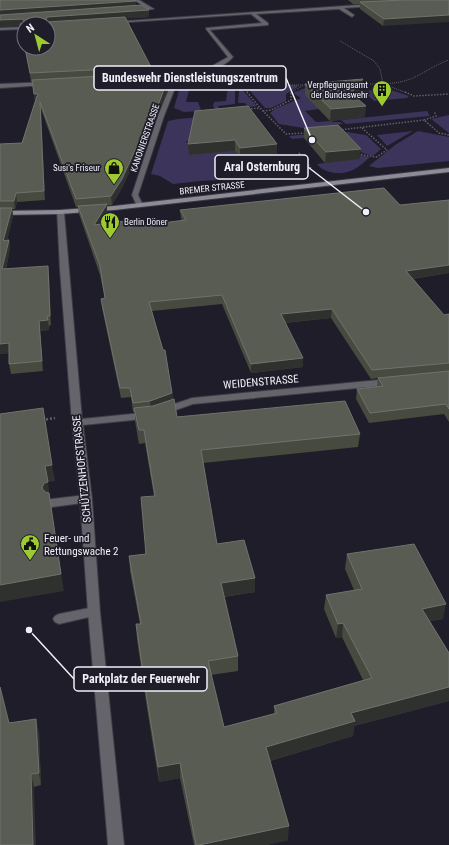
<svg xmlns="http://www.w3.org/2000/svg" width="449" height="845" font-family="'Roboto Condensed',sans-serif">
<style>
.green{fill:#3d345b}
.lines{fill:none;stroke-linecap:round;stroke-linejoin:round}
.lane-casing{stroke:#3c3a46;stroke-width:2}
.street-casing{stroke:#3c3a46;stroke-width:2}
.secondary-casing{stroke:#3c3a46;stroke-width:2}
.path-far2{stroke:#615f6a;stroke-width:1;stroke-dasharray:1 1;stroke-linecap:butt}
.path-far1{stroke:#615f6a;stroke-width:1.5;stroke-dasharray:1.5 1.5;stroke-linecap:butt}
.path{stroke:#615f6a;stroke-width:2.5;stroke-dasharray:2 2;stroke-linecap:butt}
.lane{fill:#65646b;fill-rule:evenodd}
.street{fill:#65646b;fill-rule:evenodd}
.secondary{fill:#8d8c96;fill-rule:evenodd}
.wall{fill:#464a3f}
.shaded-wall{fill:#2f312e}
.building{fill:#585c53;stroke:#70736d}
.labels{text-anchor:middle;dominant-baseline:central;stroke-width:3.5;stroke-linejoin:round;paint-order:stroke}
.far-poi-label{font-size:9px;fill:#f1eff8;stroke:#1f1d29;text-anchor:end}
.far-street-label{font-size:9px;fill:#f1eff8;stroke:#1f1d29}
.street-label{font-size:11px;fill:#f1eff8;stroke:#1f1d29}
.poi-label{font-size:11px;fill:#f1eff8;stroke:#1f1d29;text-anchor:start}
.leader{fill:none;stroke:#f1eff8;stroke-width:1.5}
.callout-dot{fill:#f1eff8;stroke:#1f1d29;stroke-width:1.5}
.callout{fill:#1f1d29;stroke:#f1eff8;stroke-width:1.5}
.callout-label{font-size:12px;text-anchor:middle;font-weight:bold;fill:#f1eff8}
</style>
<rect width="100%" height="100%" fill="#1f1d29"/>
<path class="green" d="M248 85H295L299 86 286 94V101L271 108H265L251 92Z
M184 86H190L186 102H198L201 110 200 111 184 112 174 108 180 87Z
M239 86 257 106 249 107 245 103H238L239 91 237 87Z
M310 86 318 109 305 111 316 122 332 121 333 122H340L343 124 303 128 279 124 270 113 275 109 301 98 293 93Z
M228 87H235V104L218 106 219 109H215L213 106 214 102 226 101Z
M388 89 409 96 407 98 374 101 363 91Z
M427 111 430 116 346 124 341 120Z
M237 114 256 118 275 140 266 141 226 137 186 141 194 154 234 150 240 158 257 157 263 164H300L303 170 296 176 201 181 173 184 160 176 151 174 168 121 178 119Z
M449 115V133L431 119Z
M340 131 366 135 381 149 373 156 363 153 337 135 292 139 289 136Z
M413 131 387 146 377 135Z
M418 131 449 137V161L378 168 369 166 395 145Z
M355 154 370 157C365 161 360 166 355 169 343 176 324 174 317 164L359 159Z"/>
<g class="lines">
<g class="lane-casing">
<path id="lane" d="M373 4 375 6 344 8 354 15 352 17 339 9 256 14 268 23V25L208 30 206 28 262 23 251 14 114 23 112 22Z
M24 27V29L0 30V28Z
M183 73 186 75 185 76 150 79 147 77 150 75Z
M48 82 49 83 46 85 0 88V84Z
M86 495 90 496 92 499 90 502 52 507 48 506 46 503 48 500 52 499Z
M94 607 98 609 100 612 98 615 59 624 55 622 53 619 55 616 59 614Z"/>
</g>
<g class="street-casing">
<path id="street" d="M134 0H139L154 9 132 11 134 9 147 8Z
M208 28 233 57C221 71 197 73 179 78L164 116 138 195 143 205 137 206 132 195 158 116 174 77 212 66 228 57 206 29Z
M57 210H60L64 212 82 419 151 412 192 398 389 379 394 382 389 385 193 404 153 418 83 425 92 499 100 612 124 845H108L88 612 80 499 72 423 60 270Z"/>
</g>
<g class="secondary-casing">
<path id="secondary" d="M449 168V172L114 210 60 214 0 215V211L60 210 114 206Z"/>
</g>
<path class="path-far2" d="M340 41 374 61 380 69 383 84
M235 77 248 93
M360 84C378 84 399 85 415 77 427 71 437 64 449 60
M383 84 407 93
M222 85H307
M290 93 304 85"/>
<path class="path-far1" d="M247 92 260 108 286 134 306 133
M405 92 414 96 449 94
M248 109 260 108
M263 111 271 110 291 100V92
M424 120 436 116 434 111
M362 128 387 150 375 158
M339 130 424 120 439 133 449 135
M299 153 311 168
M358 154 376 157
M264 156 268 162 306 161"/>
<path class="path" d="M42 420 55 418"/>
<use href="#lane" class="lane"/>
<use href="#street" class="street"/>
<use href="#secondary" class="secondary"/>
</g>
<path class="wall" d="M0 0 136 5 149 10V17L126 18 151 67 152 73 166 84 167 91 154 123 144 141 122 188 112 205H107V212L100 224 129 227 182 221 181 218 180 210 400 205 449 200V273L413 279 444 315 449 314V422L444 414 369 423 356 399 357 389 377 387 378 378 371 379 331 318 285 323 303 367 251 373 222 304 152 311 172 393 173 399 177 417 360 434 358 447 203 463 217 544 255 592 224 597 238 656V671L211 675 224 727 274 714V706L363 680 342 637 336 638 324 609 326 595 354 590 345 569 347 554 443 619 430 621 449 653V701L354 726 353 736 270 761 288 840 266 845H194L180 778 159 782 147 708 137 639 136 624H140L130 571 129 556 145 554 154 496 145 443 139 444 135 421V412H133L131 397 121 398 102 308 101 299H105L100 275 79 214 78 207H76L41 109 45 200 17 202 15 209H12L13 216 7 240H9L10 249 6 269 49 275 51 325 49 326V330L40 331 43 371 11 374 9 364V353L0 354V144L22 143 35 101 32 81H31L25 48H48L24 24V45L21 26 0 27Z
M348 0H449L383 26 360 9V4H353Z
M305 84 362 90 356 97 365 117 330 121 305 95Z
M195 111 277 144V155L240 158 235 151 189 155Z
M304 128 360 159 325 163 304 138Z
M9 723 39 732 41 785 34 787Z"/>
<path class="shaded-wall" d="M136 1V7L0 16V10Z
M149 10V17L48 24 46 20 47 17Z
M449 15V22L383 26 384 19Z
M23 19 24 26 0 27V20Z
M363 79 362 90 350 104 351 93Z
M166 84 167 91 154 123 144 141 122 188 112 205 111 196Z
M34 94H38V101L35 102Z
M40 102 41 109 45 200 44 191Z
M366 106 365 117 330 121 331 109Z
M235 140V151L189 155 188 144Z
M277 144V155L240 158V148Z
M361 149 360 159 325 163 326 152Z
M16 193 17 202 15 209 14 201Z
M107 204V212L94 233V225Z
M12 208 13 216 5 250 3 241Z
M9 240 10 249 4 278 2 269Z
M449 265V273L405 280 406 271Z
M48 266 49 275 51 325 50 316Z
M332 309 331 318 281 323V314Z
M48 320 49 330 40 331 43 371 42 361 39 321Z
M9 343 10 353 0 354V344Z
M303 358V367L251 373V364Z
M172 393 173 403 151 411 150 401Z
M52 465 55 481 48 482 45 466Z
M48 482 50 498 42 488 44 483Z
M61 574 64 591 0 602V585Z
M255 578V592L221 597V583Z
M446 604 443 619 420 623 422 609Z
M343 623 342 637 336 638 338 624Z
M449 687V701L354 726 353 736 266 762V747L351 713Z
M36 719 39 732 41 785 39 773Z
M180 763V778L159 782 158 767Z
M31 774 34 787 36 845H33Z
M289 826 288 840 266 845H199Z"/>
<path class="building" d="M0 0H135L136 1 0 10Z
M404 0H449V15L384 19 360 2Z
M142 5 149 10 47 17 46 20 47 22 125 17 151 67 30 73 25 48H48V24H24V42L20 24 24 23 23 19 0 20V15Z
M154 73 156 76 162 75 166 84 154 116 143 133 122 179 111 196 76 199 40 102 44 191 16 193 14 201H0V144L22 143 37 96H38V94H34L32 80Z
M363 79 351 93 366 106 331 109 305 84Z
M248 106 277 144 240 148 235 140 188 144 195 111Z
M338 125 361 149 326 152 304 128Z
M384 188 400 205 449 200V265L406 271 444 315 449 314V363L372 370 332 309 281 314 303 358 251 364 222 295 149 302 163 350H165L172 393 150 401 133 403 130 388H120L101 299 105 298 100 266 78 206 107 204 94 225 126 221 129 227 186 220 180 210Z
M0 208H12L3 241 9 240 2 269 48 266 50 316H47L48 320 39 321 42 361 9 364V343L0 344Z
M449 371V409L446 404 370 413 357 389 383 386 378 378Z
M174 399 177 417 345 401 360 434 201 450 217 544 244 540 255 578 221 583 238 656 208 661 224 727 277 713 274 706 372 678 343 623 338 624 326 595 362 589 347 554 414 544 446 604 422 609 449 653V687L351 713 355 721 266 747 289 826 199 845H196L180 763 158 767 146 693 136 624H141L129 556 146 554 141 497 155 496 144 430H139L134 408 153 406Z
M43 408 52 465 45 466 48 482 44 483 42 488 45 492 49 493 61 574 0 585V414Z
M0 687 9 723 36 719 39 773 31 774 33 845H0Z"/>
<defs>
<g id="building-pin" transform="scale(1)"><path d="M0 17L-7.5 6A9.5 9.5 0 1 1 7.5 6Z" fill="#9dca31" stroke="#1f1d29"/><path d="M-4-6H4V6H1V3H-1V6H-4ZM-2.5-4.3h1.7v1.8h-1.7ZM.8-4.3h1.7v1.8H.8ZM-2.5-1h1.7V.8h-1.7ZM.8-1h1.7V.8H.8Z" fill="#111"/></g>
<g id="shop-pin" transform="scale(1)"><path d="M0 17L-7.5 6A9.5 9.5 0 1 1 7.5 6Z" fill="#9dca31" stroke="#1f1d29"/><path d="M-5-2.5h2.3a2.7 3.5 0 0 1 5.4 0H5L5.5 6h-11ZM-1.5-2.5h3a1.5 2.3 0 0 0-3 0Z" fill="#111"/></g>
<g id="restaurant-pin" transform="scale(1)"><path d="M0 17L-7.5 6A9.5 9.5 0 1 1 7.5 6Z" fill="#9dca31" stroke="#1f1d29"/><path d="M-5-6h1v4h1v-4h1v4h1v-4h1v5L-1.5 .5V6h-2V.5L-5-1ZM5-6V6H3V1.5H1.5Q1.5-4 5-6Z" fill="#111"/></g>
<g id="civic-pin" transform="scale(1)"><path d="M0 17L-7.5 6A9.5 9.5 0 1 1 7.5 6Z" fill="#9dca31" stroke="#1f1d29"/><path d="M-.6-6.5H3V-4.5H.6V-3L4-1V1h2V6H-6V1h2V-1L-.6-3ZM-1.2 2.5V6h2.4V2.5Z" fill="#111"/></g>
</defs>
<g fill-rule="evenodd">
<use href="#building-pin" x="382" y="90"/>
<use href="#shop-pin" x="114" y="168"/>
<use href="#restaurant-pin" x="110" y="222"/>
<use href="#civic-pin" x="30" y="544"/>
</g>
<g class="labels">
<g class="far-poi-label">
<text x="368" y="85">Verpflegungsamt<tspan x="368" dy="10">der Bundeswehr</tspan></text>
<text x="100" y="168">Susi's Friseur</text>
<text x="124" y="222" text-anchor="start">Berlin Döner</text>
</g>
<g class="far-street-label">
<text transform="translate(145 138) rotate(-71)">KANONIERSTRASSE</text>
<text transform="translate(212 188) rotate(-6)">BREMER STRASSE</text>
</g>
<g class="street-label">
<text transform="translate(261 382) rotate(-5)">WEIDENSTRASSE</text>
<text transform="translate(82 469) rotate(-96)">SCHÜTZENHOFSTRASSE</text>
</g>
<g class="poi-label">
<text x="44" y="538">Feuer- und<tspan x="44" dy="13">Rettungswache 2</tspan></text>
</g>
</g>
<path class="leader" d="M312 140L286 78M366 212L308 167M29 630L74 679"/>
<g class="callout-dot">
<circle cx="312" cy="140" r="4"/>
<circle cx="366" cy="212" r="4"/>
<circle cx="29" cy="630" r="4"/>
</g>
<g class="callout">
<rect x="94" y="66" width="192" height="24" rx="4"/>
<rect x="215" y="155" width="93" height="24" rx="4"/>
<rect x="74" y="667" width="133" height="24" rx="4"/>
</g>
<g class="callout-label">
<text x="190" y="82">Bundeswehr Dienstleistungszentrum</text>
<text x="262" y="171">Aral Osternburg</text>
<text x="141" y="683">Parkplatz der Feuerwehr</text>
</g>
<g transform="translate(36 36) rotate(324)"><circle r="19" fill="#1f1d29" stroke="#73717c"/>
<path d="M0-3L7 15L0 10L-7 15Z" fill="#9dca31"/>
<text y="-6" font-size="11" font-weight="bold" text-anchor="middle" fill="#f1eff8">N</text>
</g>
</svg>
